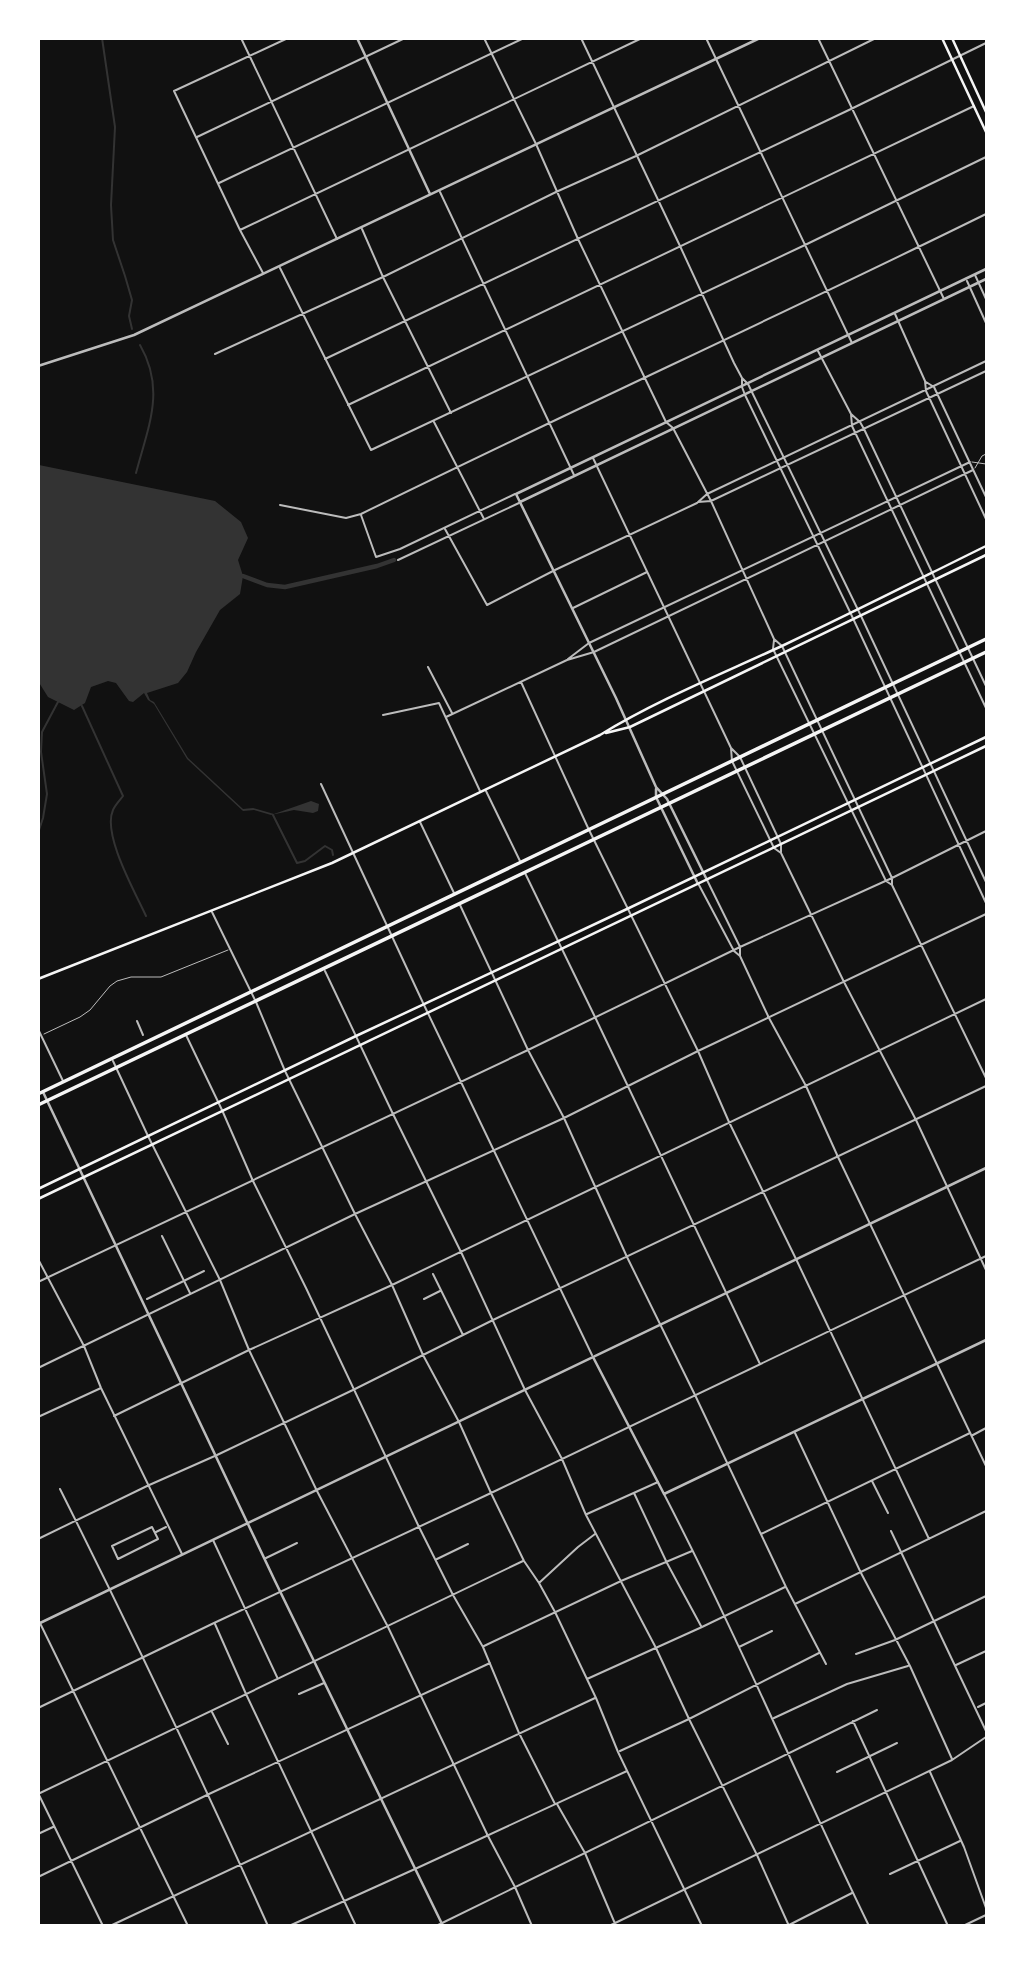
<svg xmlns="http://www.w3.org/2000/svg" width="1025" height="1964" font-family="Ubuntu,sans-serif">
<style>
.water{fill:#333}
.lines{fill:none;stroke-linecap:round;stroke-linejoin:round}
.stream{stroke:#333;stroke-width:2}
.canal{stroke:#333;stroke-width:4.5}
.service{stroke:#bcbcbc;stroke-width:1}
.pedestrian{stroke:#bcbcbc;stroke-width:2}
.minor{stroke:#bcbcbc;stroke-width:2}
.tertiary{stroke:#bcbcbc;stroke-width:2.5}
.secondary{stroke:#f5f5f5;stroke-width:2.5}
.primary{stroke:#f5f5f5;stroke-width:3.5}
</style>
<rect width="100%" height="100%" fill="#111"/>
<path class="water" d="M39 465 215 501 241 522 248 538 238 560 243 576 240 594 220 610 196 652 187 672 178 683 147 693 150 700 154 702 188 758 243 809 253 808 274 814 311 801 319 804 318 811 313 813 294 810 271 815 254 810 243 811 187 759 154 704 148 700 144 693 133 702 129 701 116 683 108 681 91 687 85 703 74 710 48 697 38 681Z"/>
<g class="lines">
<path class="stream" d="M102 38 115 127 111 205 113 240 125 276 132 300 129 316 132 329
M136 473C148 427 166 390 140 345
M82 706 123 796C120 800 115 805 113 810 102 834 135 892 146 916
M273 815 297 863 305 861 325 846 332 850 333 855
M38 833 43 818 47 794 41 752 42 732 59 700"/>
<path class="canal" d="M243 576 267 585 285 587 377 566 394 560"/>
<path class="service" d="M972 462 986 464
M975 468 982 456 986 454
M44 1034 80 1017 90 1010 110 986 117 981 131 977H161L228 950"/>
<path class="pedestrian" d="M137 1021 143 1035"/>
<path class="minor" d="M241 38 337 239
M484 38 536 144 578 239 666 422 673 428 711 501 774 639 782 646 892 878V885L986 1078
M581 38 680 246 734 363 742 378 748 384 861 616 986 882
M706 38 852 343
M818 38 944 299
M197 137 405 38
M219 183 524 38
M440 192 574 475
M362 229 383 277 451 413
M240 230 642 38
M280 268 371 450 805 245 986 157
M263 273 240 230 174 91 288 38
M975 275 986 299
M967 281 986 323
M895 314 925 381 926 391 986 519
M818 351 851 414 852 426 986 708
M215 354 383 277 556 192 636 156 876 38
M325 359 851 109 986 43
M742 379V387L745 395 850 612 986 903
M926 382 934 387 986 497
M348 405 974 106
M851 414 860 422 864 429 986 686
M434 422 484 519
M593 458 731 748 740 757 781 844V852
M698 502 711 501 986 371
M280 505 346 518 361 514C568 412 779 316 986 214
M361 515 376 557 400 549 515 494
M445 529 487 605 555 570 697 503 707 494 986 361
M398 560 519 503
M573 608 647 572
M774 640 773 649 886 881 892 885
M568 659 589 643 970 462
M428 667 452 713
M521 682 589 830 698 1051 729 1122 796 1259 929 1539
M383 715 439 703 480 791
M446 717 567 660 594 652 973 470
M731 748 732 761 774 848 781 853 844 982 916 1120 986 1270
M321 784 424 1005 592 1355
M486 791 520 861
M420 822 454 893
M525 873 595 1017 760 1364
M707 880 740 947V956L769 1018 806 1086 838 1157 986 1466
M699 885 734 951 740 956
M460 905 528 1050 564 1118 627 1257 695 1395 786 1587 826 1664
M212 912 256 1002 285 1071 355 1214 392 1285 423 1355 459 1422 491 1493 524 1561 539 1583 555 1612 596 1698 618 1752 702 1926
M325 971 393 1114 461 1252 525 1390 562 1459 586 1515 656 1648 689 1719 757 1855 789 1926
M38 1029 63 1081
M186 1035 222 1110 253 1181 306 1288 419 1527 453 1595 483 1647 519 1733 555 1804
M113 1061 148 1136 220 1280 249 1350 317 1491 388 1627 488 1836 515 1887 532 1926
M162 1236 190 1293
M38 1259 84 1346 101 1388 182 1554
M433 1274 463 1335
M38 1282 528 1050 740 947 892 878 986 831
M147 1299 204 1271
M424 1299 440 1291
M38 1368 355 1214 564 1118 698 1051 986 914
M114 1416 249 1350 392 1285 986 999
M38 1417 101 1388
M795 1433 861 1573 910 1666 952 1759
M973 1435 986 1428
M872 1481 888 1513
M60 1489C132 1633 202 1779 268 1926
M634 1493 667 1563 701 1626
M664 1494C737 1635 799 1782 869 1926
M587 1514 658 1482
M152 1527 158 1539 118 1559 112 1546Z
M891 1531 986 1731
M156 1532 166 1527
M761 1534 970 1433
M38 1539 147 1486 217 1455 355 1389 493 1320 986 1086
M213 1540 277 1677
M266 1558 297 1543
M437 1559 468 1544
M539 1583 578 1547 595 1534
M795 1604 986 1511
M38 1619 188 1926
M215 1624 246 1694 356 1926
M484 1646 621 1581 692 1551
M739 1647 772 1631
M856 1654 895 1640 986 1596
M956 1665 986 1651
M587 1679 702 1627 785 1587
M299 1694 324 1683
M978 1707 986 1703
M38 1708 214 1623 491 1493 986 1256
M212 1712 228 1744
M774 1718 847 1684 908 1666
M853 1721 948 1926
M620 1751 689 1719 819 1653
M837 1772 897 1743
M930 1772 964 1847 986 1908
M38 1794 523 1561
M39 1795 103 1926
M557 1804 585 1853 616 1926
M38 1834 53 1827
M890 1874 960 1841
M38 1877 209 1794 490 1663
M110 1926 595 1698
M289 1926 415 1869 627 1771
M436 1926 877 1710
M609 1926 952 1760 986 1737
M787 1926 852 1893
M963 1926 986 1915"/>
<path class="tertiary" d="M357 38 430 194
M38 366 134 335 760 38
M520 502 986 279
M656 789V797L698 884
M707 880 667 799 656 787 616 698 516 494 986 269
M43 1092 275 1581 443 1926
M593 1357 664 1494 986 1340
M38 1624 986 1168"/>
<path class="secondary" d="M942 38 986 132
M952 38 986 112
M606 733 630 727 986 555
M38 979 332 863 600 735C659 699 722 674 784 645 852 613 919 579 986 546
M38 1189 356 1036 627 909 986 737
M38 1199 986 746"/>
<path class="primary" d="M38 1094 986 639
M38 1105 986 652"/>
</g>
<rect width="1025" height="1964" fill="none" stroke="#ffffff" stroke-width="80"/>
</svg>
